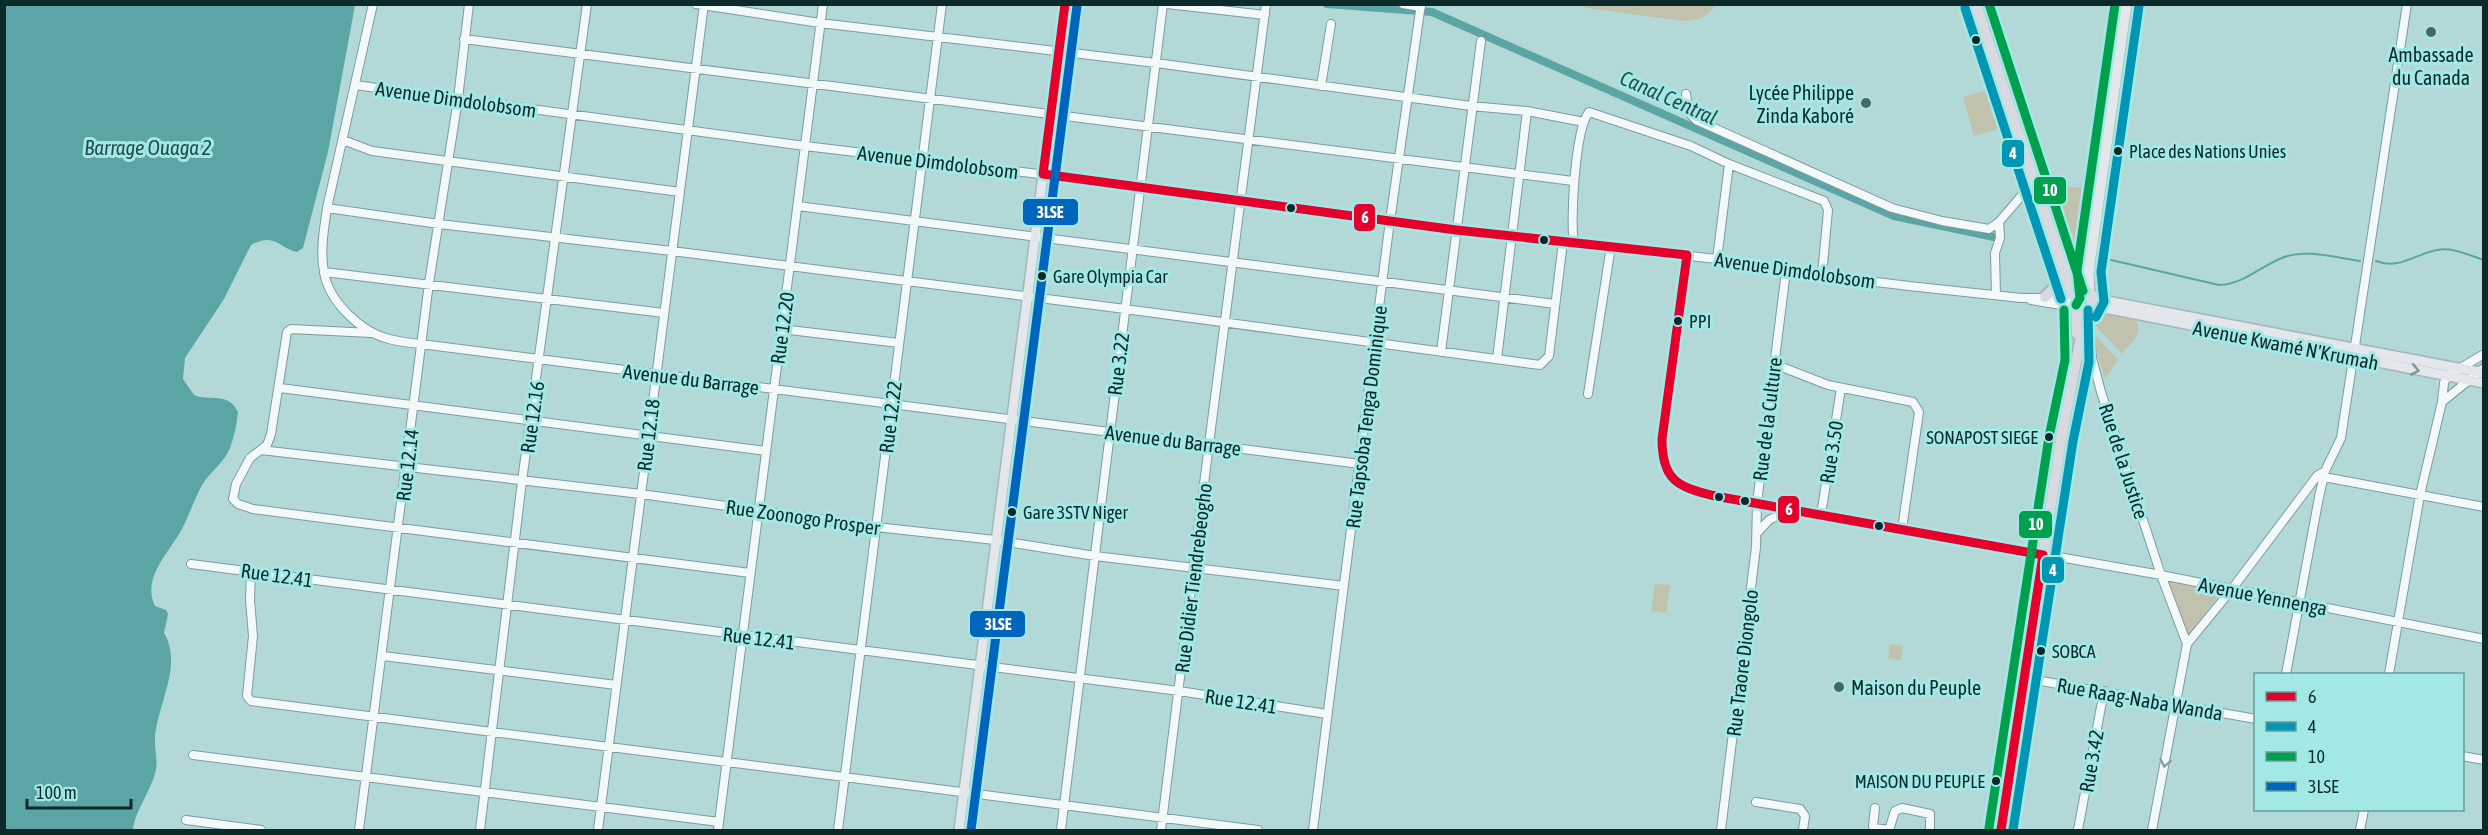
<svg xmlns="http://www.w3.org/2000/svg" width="2488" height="835" font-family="'Asap Condensed',sans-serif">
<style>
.green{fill:#c1c2ad}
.water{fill:#5ba6a4}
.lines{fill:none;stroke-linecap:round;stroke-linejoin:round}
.stream{stroke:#5ba6a4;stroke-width:2}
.canal{stroke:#5ba6a4;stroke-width:8}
.minor-casing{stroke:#7e9c9c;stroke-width:10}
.major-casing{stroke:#a2b7b6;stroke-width:12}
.highway-casing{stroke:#a2b7b6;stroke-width:14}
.minor{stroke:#f3f9f9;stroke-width:8}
.major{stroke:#e3e6eb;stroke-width:9}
.highway{stroke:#d9d9e1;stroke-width:10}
.bus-1-casing{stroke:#a2e9e6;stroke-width:14}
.bus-2-casing{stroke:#a2e9e6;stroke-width:14}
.bus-3-casing{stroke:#a2e9e6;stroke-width:14}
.bus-4-casing{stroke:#a2e9e6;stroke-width:14}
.bus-1{stroke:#e4002b;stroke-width:9}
.bus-2{stroke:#0296b5;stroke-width:9}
.bus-3{stroke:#01a04f;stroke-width:9}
.bus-4{stroke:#0065bd;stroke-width:9}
.oneway{stroke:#829194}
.oneway2{stroke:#8b9c9c}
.poi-dot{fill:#466767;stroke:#a2e9e6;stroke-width:2}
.bus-dot{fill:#0c2a2a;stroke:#a2e9e6;stroke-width:2}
.labels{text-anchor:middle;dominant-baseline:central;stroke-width:6;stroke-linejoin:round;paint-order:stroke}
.bus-label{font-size:18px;fill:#0c2a2a;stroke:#a2e9e6;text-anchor:start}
.poi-label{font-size:20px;fill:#0c2a2a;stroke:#a2e9e6}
.street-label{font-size:20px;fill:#0c2a2a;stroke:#a2e9e6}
.water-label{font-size:21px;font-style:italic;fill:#244d4c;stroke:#a2e9e6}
.line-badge{stroke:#a2e9e6;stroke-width:2}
.badge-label{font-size:16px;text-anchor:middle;font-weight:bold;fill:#fff}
</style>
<rect width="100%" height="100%" fill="#b2d9d7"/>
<path class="green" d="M1579 5H1716C1706 18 1698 21 1681 21L1588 8Z
M1987 90 1998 129 1974 136 1963 97Z
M2046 185 2084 188 2072 264Z
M2107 313 2135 319C2145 332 2130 344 2122 354L2096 326 2097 314Z
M2095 335 2118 360 2105 379 2096 349Z
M2167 579 2221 592 2188 636Z
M1655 584 1670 585 1666 613 1651 611Z
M1890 644 1903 646 1901 660 1888 658Z"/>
<path class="water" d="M5 4 355 5 328 152 303 248 297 252C279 248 275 232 251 245L224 299 185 358 183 379 194 395C210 402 228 391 238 412 237 424 234 437 230 448 224 463 210 472 202 485 195 498 190 513 183 527 171 551 141 577 155 606L166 610 168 614 164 633C183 665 158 703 155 737 154 747 158 759 156 769 152 790 135 810 133 830H5Z"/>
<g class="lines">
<path class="stream" d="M1985 4 2037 166
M2111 260 2219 285C2242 285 2261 266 2282 258 2305 248 2336 258 2360 261
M2376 261C2399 270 2415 254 2437 250 2453 247 2468 255 2484 260"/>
<path class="canal" d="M1327 4 1432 12 1894 216 1994 237"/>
<g class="minor-casing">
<path id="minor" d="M373 4 327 208C324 229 320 251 324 272 329 302 361 332 389 339 400 342 411 343 421 344L1360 464
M696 4 820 23 1156 63 1471 106 1527 111 1584 122
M1167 4 1265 15
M1403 4 1421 7
M464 39 1573 181
M355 85 805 146 1140 186 1456 230 1717 259 1786 271 1909 286 2021 298H2071
M1321 86 1331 24
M1686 94 1689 113 1696 120 1892 208 1942 221 1989 229 1999 222
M343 140 372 151 680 192
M798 206 1555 304
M327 208 439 224 672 251 1125 309 1540 365 1549 356 1563 242
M1574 245C1570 221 1575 129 1589 112L1691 146 1729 164 1824 201 1828 210 1822 275
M1687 255 1662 450C1663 467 1670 479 1685 488L1821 515 2161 575 2484 639
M1717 259 1729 164
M324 272 664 313
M1996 295 1995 253 2000 238 1999 222 2034 181
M2031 300 2072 307
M2088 313 2092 358 2101 392 2161 575 2187 644
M781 329 899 343
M371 333 291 329 287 332 271 434 267 445 250 458 236 484 233 499 238 504 253 509 750 573
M1441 352 1481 41
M1497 359 1527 111
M1774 364 1828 385 1913 402 1919 412 1902 529
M280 388 766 451
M1588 394 1611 246
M2442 402 2484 368
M261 450 641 494 876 527 995 540 1095 556 1344 586
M2324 477 2484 507
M1821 515 1841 388
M1757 533 1769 520 1791 509
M191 564 1179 691 1327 714
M251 572 250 600 253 636 247 696 251 701 1258 830
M383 656 616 685
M2286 674 2319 497 2325 471 2341 438 2407 4
M2389 674 2420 495 2442 402 2444 383 2447 376 2484 354
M2024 678 2256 719
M193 755 719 822
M2462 756 2484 760
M1756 802 1800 809 1805 816 1803 830
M1875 808 1873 826 1874 828 1889 830 1895 811 1902 808 1930 814V830
M186 820 261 830
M359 830 429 283 458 99 469 4
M480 830 522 481 587 4
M598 830 704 4
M718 830 823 4
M838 830 942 4
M1061 830 1163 4
M1161 830 1209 444 1266 4
M1313 830 1389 228 1421 4
M1721 830 1756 547 1757 503 1786 271
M2078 830 2104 691
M2152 830 2187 644 2232 589 2317 476 2325 471
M2360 830 2364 810"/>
</g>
<g class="major-casing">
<path id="major" d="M2081 289 2080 276 2119 4
M2090 293 2089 272 2127 4
M2091 295 2112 302 2484 373
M2089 308 2110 309 2484 383
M959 830 1065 4"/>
</g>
<g class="highway-casing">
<path id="highway" d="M1976 4 2072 295
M2067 267 2078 290
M2078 290H2086L2091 295 2092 303 2086 311
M2045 297 2057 285 2061 269
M2076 310 2077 334
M2001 830 2061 439 2086 311"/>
</g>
<use href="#minor" class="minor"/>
<use href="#major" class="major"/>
<use href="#highway" class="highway"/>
<g class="bus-1-casing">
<path id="bus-1" d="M1043 174 1456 230 1687 255
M1043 174 1065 4
M1687 255 1662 439C1662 480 1677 487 1715 496L2043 555
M2001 830 2043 555"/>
</g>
<g class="bus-2-casing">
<path id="bus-2" d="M1965 8 2061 299
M2096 317 2104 302 2101 272 2139 6
M2013 830 2073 441 2089 362 2088 310"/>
</g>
<g class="bus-3-casing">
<path id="bus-3" d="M1989 4 2083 291
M2076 305 2080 298 2077 270 2115 4
M1989 828 2049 437 2065 360 2064 310"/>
</g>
<g class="bus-4-casing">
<path id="bus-4" d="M971 830 1077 6"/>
</g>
<use href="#bus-1" class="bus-1"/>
<use href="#bus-2" class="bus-2"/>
<use href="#bus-3" class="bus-3"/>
<use href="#bus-4" class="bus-4"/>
</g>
<defs><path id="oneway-chevron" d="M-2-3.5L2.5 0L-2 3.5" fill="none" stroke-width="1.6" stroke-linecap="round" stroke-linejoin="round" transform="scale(1.5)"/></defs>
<use class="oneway" href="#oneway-chevron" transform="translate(2415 370) rotate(11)"/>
<use class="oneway2" href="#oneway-chevron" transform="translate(2165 763) rotate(101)"/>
<g class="poi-dot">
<circle cx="2431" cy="32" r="6"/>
<circle cx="1866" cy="103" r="6"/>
<circle cx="1839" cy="687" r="6"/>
</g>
<g class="bus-dot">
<circle cx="1976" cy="40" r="5"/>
<circle cx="2118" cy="151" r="5"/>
<circle cx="1291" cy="208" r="5"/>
<circle cx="1544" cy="240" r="5"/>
<circle cx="1042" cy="276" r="5"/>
<circle cx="1678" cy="321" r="5"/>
<circle cx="2049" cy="437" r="5"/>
<circle cx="1719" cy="497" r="5"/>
<circle cx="1745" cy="501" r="5"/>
<circle cx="1012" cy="512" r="5"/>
<circle cx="1879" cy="526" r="5"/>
<circle cx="2041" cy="651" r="5"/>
<circle cx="1996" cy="781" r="5"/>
</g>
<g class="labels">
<g class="bus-label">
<text x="2129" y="151">Place des Nations Unies</text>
<text x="1053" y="276">Gare Olympia Car</text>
<text x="1689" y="321">PPI</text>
<text x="2038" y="437" text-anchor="end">SONAPOST SIEGE</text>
<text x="1023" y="512">Gare 3STV Niger</text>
<text x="2052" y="651">SOBCA</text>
<text x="1985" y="781" text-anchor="end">MAISON DU PEUPLE</text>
</g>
<g class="poi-label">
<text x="2431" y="54">Ambassade<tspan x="2431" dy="23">du Canada</tspan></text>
<text x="1854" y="92" text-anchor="end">Lycée Philippe<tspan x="1854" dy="23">Zinda Kaboré</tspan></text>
<text x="1851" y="687" text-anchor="start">Maison du Peuple</text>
</g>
<g class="street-label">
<text transform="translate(456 99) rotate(8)">Avenue Dimdolobsom</text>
<text transform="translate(938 162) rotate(7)">Avenue Dimdolobsom</text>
<text transform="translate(1795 270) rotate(8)">Avenue Dimdolobsom</text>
<text transform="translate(782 328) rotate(-82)">Rue 12.20</text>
<text transform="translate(2286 345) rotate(11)">Avenue Kwamé N'Krumah</text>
<text transform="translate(1118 364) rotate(-83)">Rue 3.22</text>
<text transform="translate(691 379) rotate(7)">Avenue du Barrage</text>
<text transform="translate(532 417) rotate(-82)">Rue 12.16</text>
<text transform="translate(890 417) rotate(-83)">Rue 12.22</text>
<text transform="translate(1366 417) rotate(-83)">Rue Tapsoba Tenga Dominique</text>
<text transform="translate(1767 419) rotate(-83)">Rue de la Culture</text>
<text transform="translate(648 435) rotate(-83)">Rue 12.18</text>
<text transform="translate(1173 440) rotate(7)">Avenue du Barrage</text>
<text transform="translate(1831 452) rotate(-81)">Rue 3.50</text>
<text transform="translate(2124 461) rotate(72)">Rue de la Justice</text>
<text transform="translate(407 465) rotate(-83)">Rue 12.14</text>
<text transform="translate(803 517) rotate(8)">Rue Zoonogo Prosper</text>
<text transform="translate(277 575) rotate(8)">Rue 12.41</text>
<text transform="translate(1193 578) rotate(-83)">Rue Didier Tiendrebeogho</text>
<text transform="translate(2263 596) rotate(11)">Avenue Yennenga</text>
<text transform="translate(759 638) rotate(7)">Rue 12.41</text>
<text transform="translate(1742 663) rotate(-83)">Rue Traore Diongolo</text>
<text transform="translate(2140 699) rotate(10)">Rue Raag-Naba Wanda</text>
<text transform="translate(1241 701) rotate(9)">Rue 12.41</text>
<text transform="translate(2091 761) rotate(-80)">Rue 3.42</text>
</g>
<g class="water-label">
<text transform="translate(1669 97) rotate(24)">Canal Central</text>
<text x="148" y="147">Barrage Ouaga 2</text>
</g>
</g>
<g class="line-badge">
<rect x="2001" y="139" width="24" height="29" rx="6" fill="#0296b5"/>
<rect x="2033" y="176" width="34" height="29" rx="6" fill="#01a04f"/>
<rect x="1022" y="198" width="57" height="28" rx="6" fill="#0065bd"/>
<rect x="1353" y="203" width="23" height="29" rx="6" fill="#e4002b"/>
<rect x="1777" y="495" width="23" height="29" rx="6" fill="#e4002b"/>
<rect x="2018" y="510" width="35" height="29" rx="6" fill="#01a04f"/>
<rect x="2041" y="556" width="24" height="28" rx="6" fill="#0296b5"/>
<rect x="969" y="610" width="57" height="28" rx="6" fill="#0065bd"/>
</g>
<g class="badge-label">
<text x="2013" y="159">4</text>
<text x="2050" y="196">10</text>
<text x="1050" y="218">3LSE</text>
<text x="1365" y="223">6</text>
<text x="1789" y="515">6</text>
<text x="2036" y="530">10</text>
<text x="2053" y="576">4</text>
<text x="998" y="630">3LSE</text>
</g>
<rect width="2488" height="835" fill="none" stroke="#0c2a2a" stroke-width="12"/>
<rect x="2254" y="673" width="210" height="138" fill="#a2e9e6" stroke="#669d9b" stroke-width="1.5"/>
<rect x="2266" y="692" width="30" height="9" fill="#e4002b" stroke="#669d9b" stroke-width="1.5"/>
<text x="2308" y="703" font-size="18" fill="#0c2a2a">6</text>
<rect x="2266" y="722" width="30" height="9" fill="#0296b5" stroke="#669d9b" stroke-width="1.5"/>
<text x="2308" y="733" font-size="18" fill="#0c2a2a">4</text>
<rect x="2266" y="752" width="30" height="9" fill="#01a04f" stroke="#669d9b" stroke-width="1.5"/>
<text x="2308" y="763" font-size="18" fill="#0c2a2a">10</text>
<rect x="2266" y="782" width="30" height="9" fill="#0065bd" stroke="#669d9b" stroke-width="1.5"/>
<text x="2308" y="793" font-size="18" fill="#0c2a2a">3LSE</text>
<path d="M27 799v9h104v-9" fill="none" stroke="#0c2a2a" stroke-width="3"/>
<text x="36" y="799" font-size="18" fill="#0c2a2a" stroke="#a2e9e6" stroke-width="4.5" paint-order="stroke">100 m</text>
</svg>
